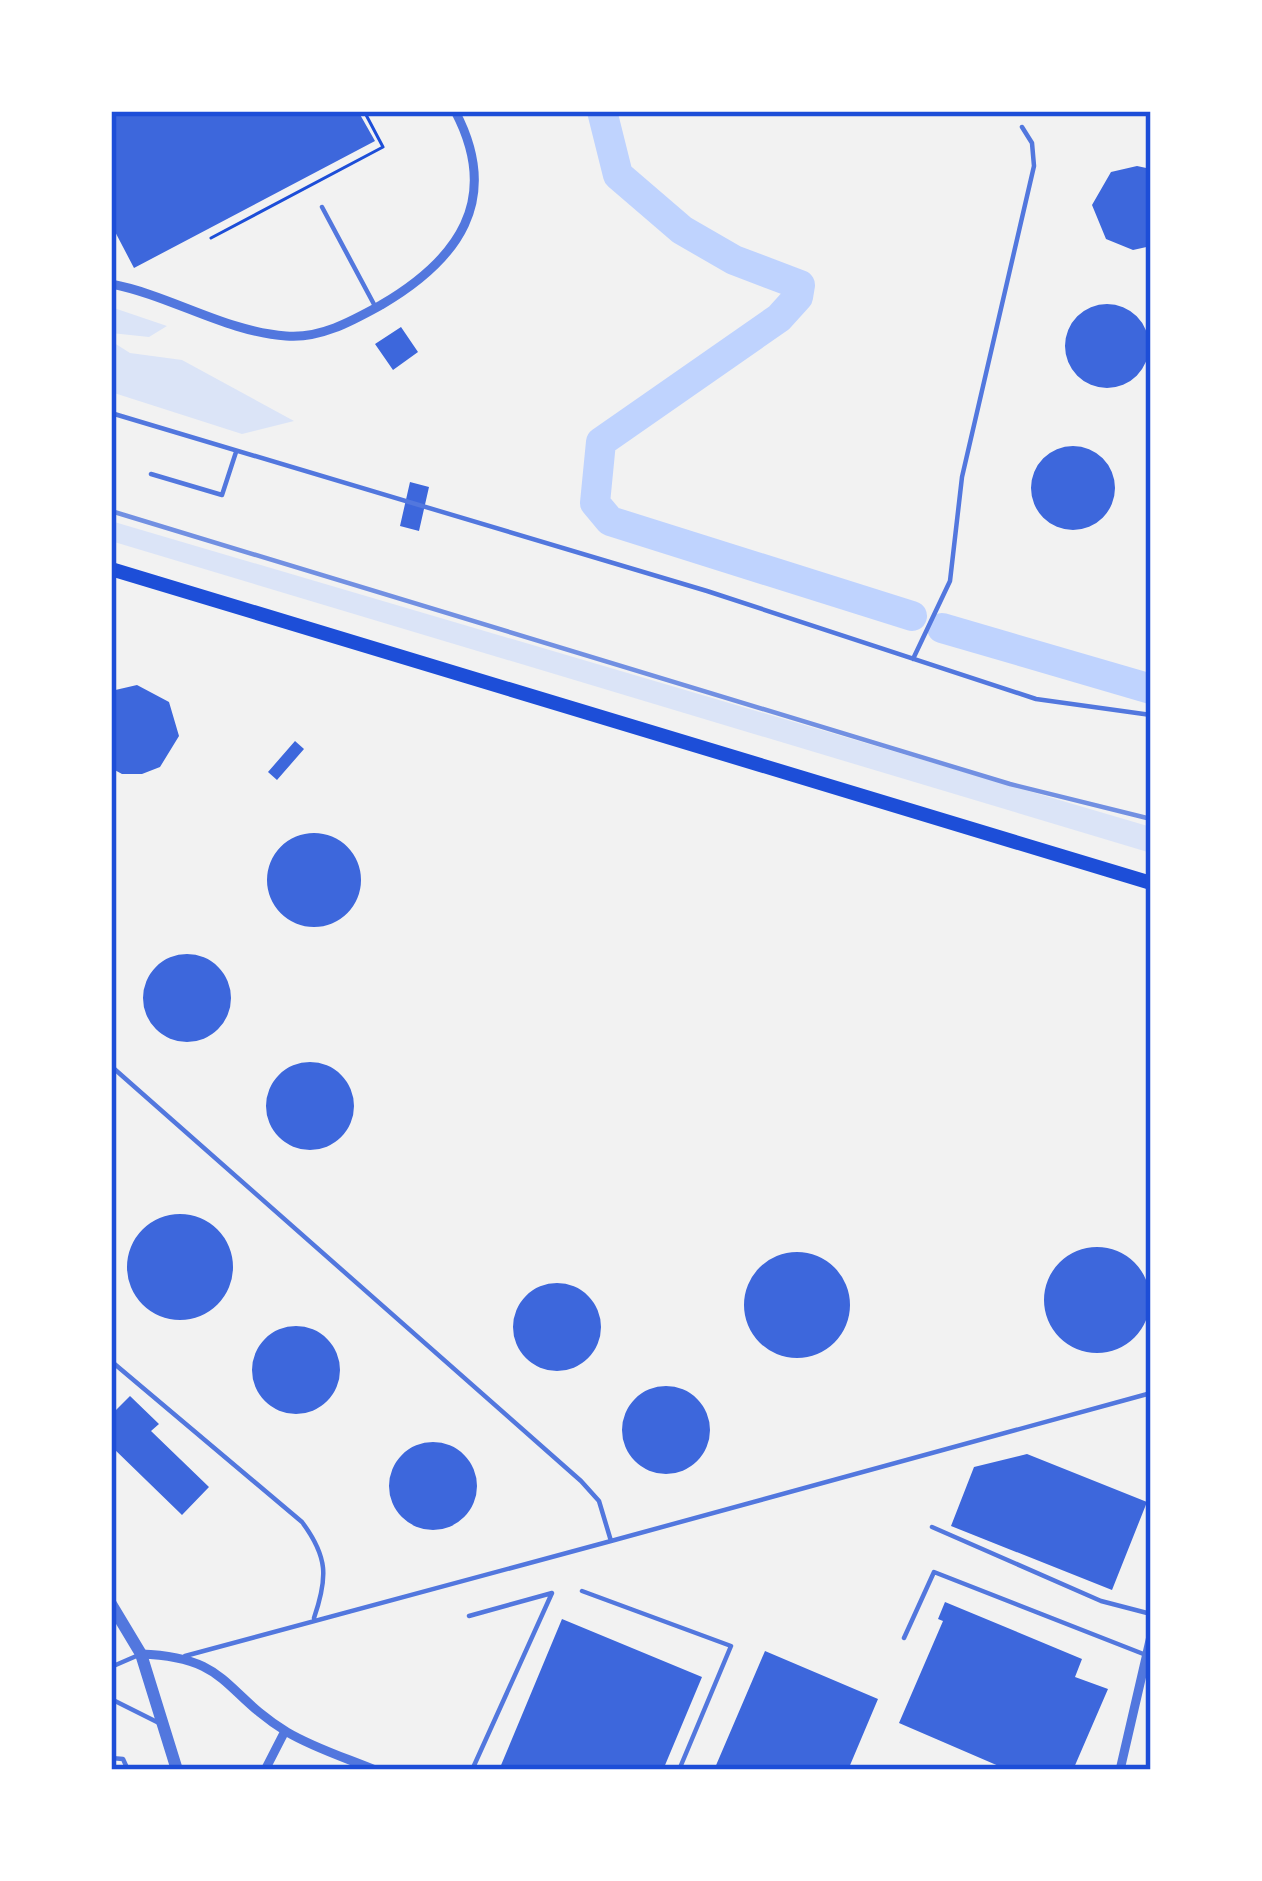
<svg xmlns="http://www.w3.org/2000/svg" width="1262" height="1881" font-family="'Archivo Narrow',sans-serif">
<style>
.green{fill:#dbe4f7}
.lines{fill:none;stroke-linecap:round;stroke-linejoin:round}
.river{stroke:#bfd3fe;stroke-width:30}
.building{fill:#3d67dc}
.path{stroke:#1d4ed8;stroke-width:3}
.service{stroke:#5277de;stroke-width:4.5}
.minor{stroke:#5277de;stroke-width:9}
.tertiary{stroke:#5277de;stroke-width:12}
.secondary{stroke:#1d4ed8;stroke-width:14}
.rail{stroke:#7290e2;stroke-width:4.5}
.neatline{fill:none;stroke:#1d4ed8;stroke-width:4.5}
</style>
<rect width="100%" height="100%" fill="#f2f2f2"/>
<path class="green" d="M111 307 167 326 149 337 111 333Z
M111 341 130 353 182 360 294 421 242 434 111 392Z
M111 521 1151 827V853L111 541Z"/>
<g class="lines">
<path class="river" d="M602 111 618 175 682 230 734 260 800 285 798 297 779 318 601 442 595 503 610 521 912 616
M942 628 1151 689"/>
</g>
<path class="building" d="M111 111H358L375 141 134 268 111 224Z
M1137 166 1151 169V246L1133 250 1106 239 1092 205 1111 172Z
M1065 346a42 42 0 1 1 84 0a42 42 0 1 1-84 0Z
M401 327 418 352 393 370 375 344Z
M1031 488a42 42 0 1 1 84 0a42 42 0 1 1-84 0Z
M410 482 429 487 419 531 400 526Z
M137 685 169 702 179 736 160 767 142 774H122L111 768V691Z
M295 741 304 749 277 780 268 772Z
M267 880a47 47 0 1 1 94 0a47 47 0 1 1-94 0Z
M143 998a44 44 0 1 1 88 0a44 44 0 1 1-88 0Z
M266 1106a44 44 0 1 1 88 0a44 44 0 1 1-88 0Z
M127 1267a53 53 0 1 1 106 0a53 53 0 1 1-106 0Z
M1044 1300a53 53 0 1 1 106 0a53 53 0 1 1-106 0Z
M744 1305a53 53 0 1 1 106 0a53 53 0 1 1-106 0Z
M513 1327a44 44 0 1 1 88 0a44 44 0 1 1-88 0Z
M252 1370a44 44 0 1 1 88 0a44 44 0 1 1-88 0Z
M622 1430a44 44 0 1 1 88 0a44 44 0 1 1-88 0Z
M130 1396 159 1424 151 1431 209 1487 182 1515 111 1446V1415Z
M389 1486a44 44 0 1 1 88 0a44 44 0 1 1-88 0Z
M1027 1454 1147 1502 1112 1590 951 1526 974 1467Z
M945 1602 1082 1659 1075 1677 1108 1689 1073 1770H1008L899 1723 943 1621 938 1619Z
M562 1619 702 1677 663 1770H499Z
M765 1651 878 1699 848 1770H714Z"/>
<g class="lines">
<path class="path" d="M211 238 383 147 364 111"/>
<path class="service" d="M322 207 376 308
M111 413 707 591 1036 699 1151 715
M151 474 222 495 236 452
M913 659 950 581 962 477 1034 166 1032 143 1022 127
M111 1066 581 1481 599 1501 611 1541 185 1656
M111 1361 302 1522C328 1557 328 1577 314 1618
M932 1527 1101 1601 1151 1614
M611 1541 1151 1393
M582 1591 731 1646 679 1770
M469 1616 552 1593 472 1770
M904 1638 934 1572 1146 1655
M111 1667 141 1654
M111 1699 159 1723
M111 1758 123 1759 128 1770"/>
<path class="minor" d="M111 284C170 295 226 332 286 336 320 339 352 321 381 305 458 260 502 200 455 111
M141 1654C229 1657 222 1692 287 1732 314 1748 346 1758 375 1770
M265 1770 285 1731
M1120 1770 1151 1636"/>
<path class="tertiary" d="M111 1604 141 1654 177 1770"/>
<path class="secondary" d="M111 569 1151 883"/>
<path class="rail" d="M111 511 1010 784 1151 819"/>
</g>
<rect width="1262" height="1881" fill="none" stroke="#ffffff" stroke-width="228"/>
<rect x="114" y="114" width="1034" height="1653" class="neatline"/>
</svg>
